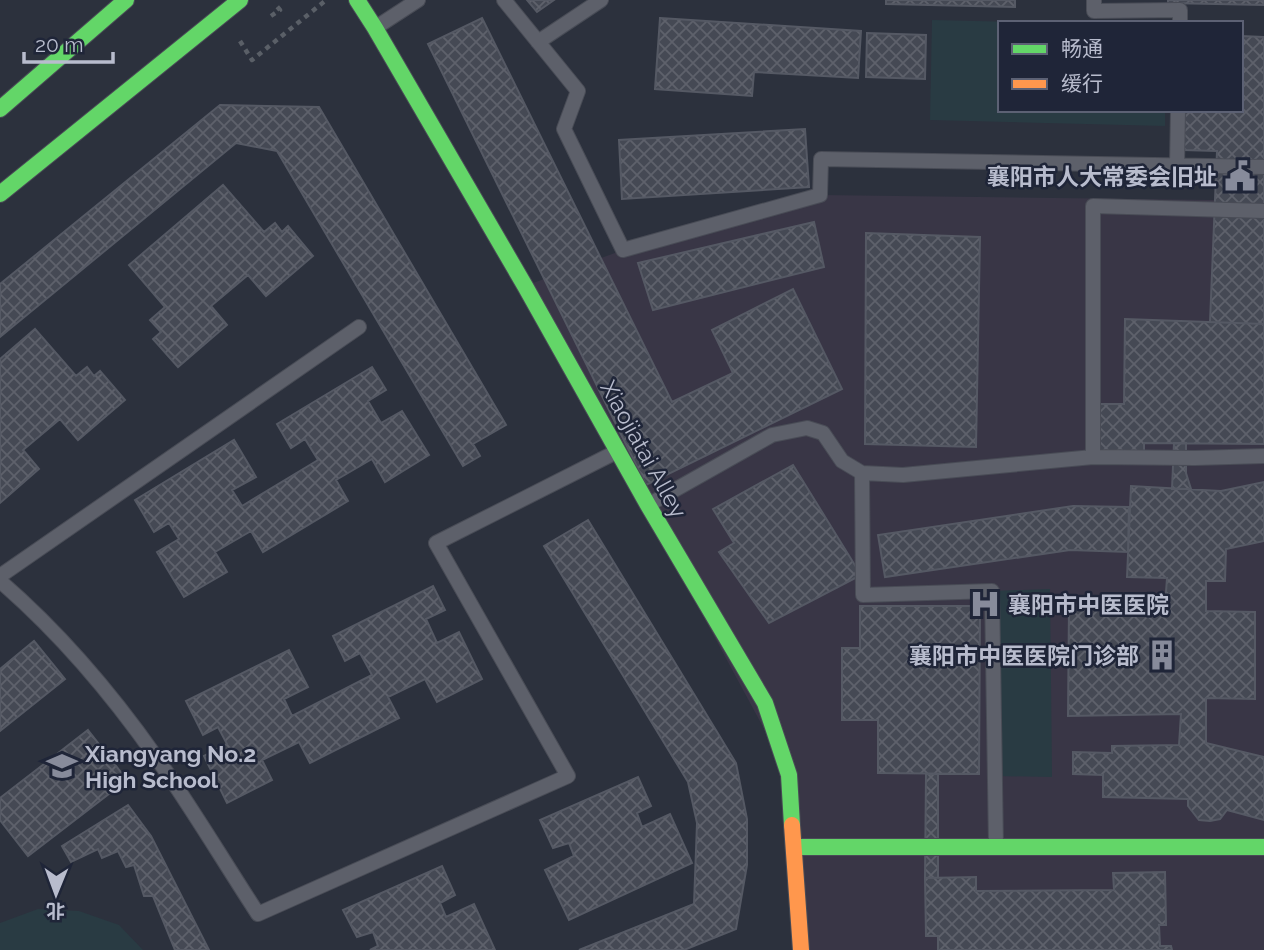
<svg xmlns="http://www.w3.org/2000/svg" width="1264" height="950" font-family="Raleway,'Noto Sans SC',sans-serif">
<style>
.medical{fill:#393646}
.park{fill:#293b43}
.building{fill:url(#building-cross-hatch);stroke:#555964;stroke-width:2}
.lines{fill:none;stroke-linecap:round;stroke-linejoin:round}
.lane-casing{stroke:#494c56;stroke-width:16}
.fast-casing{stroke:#494c56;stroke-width:18}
.slow-casing{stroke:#494c56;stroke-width:18}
.path{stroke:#5a5f67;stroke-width:4.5;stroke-dasharray:5 5;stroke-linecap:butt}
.lane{stroke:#5d606a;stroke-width:14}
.fast{stroke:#63d668;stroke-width:16}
.slow{stroke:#ff974d;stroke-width:16}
.labels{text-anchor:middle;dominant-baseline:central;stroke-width:5;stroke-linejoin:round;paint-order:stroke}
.poi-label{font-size:23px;font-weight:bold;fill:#b8bccd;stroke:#1f2538;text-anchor:end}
.street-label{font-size:23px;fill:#b8bccd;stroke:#1f2538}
</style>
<defs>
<pattern id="building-cross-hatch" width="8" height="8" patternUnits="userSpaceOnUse" patternTransform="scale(1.75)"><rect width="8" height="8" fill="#454954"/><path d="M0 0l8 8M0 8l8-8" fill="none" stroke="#5e616b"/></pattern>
</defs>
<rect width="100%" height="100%" fill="#2c313d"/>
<path class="medical" d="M820 195 1215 200 1264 202V950H801L789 775 525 286 623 250Z"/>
<path class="park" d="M932 20 1062 23H1000V110H1165V126L930 120Z
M1050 589 1052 777 995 776 992 591Z
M38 909 79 911 119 925 143 950H0V923Z"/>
<path class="building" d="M527 0H554L537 12Z
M886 0H1015V7L886 4Z
M1168 0H1264V5L1168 3Z
M482 18 672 402 733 373 712 330 793 289 842 389 646 485 428 44Z
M660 18 861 31 858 78 754 72 752 96 655 89Z
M867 33 926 35 925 79 866 77Z
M1241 36 1264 37V324L1210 322 1217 151 1183 150 1185 110H1241Z
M220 105 319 107 506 425 473 444 480 456 463 466 277 151 236 143 0 337V284Z
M805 129 809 187 622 199 619 140Z
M223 185 264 232 275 223 282 232 288 226 313 256 266 296 248 275 211 306 227 325 178 367 153 339 161 332 150 320 165 307 129 265Z
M814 222 824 267 653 310 638 263Z
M866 233 980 237 976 447 865 444Z
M1125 319 1264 324V444L1144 443V452H1099L1100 404H1124Z
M35 329 76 376 87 367 94 376 100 371 125 400 78 440 60 419 23 450 39 469 0 503V359Z
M372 367 386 390 368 401 381 423 402 411 429 455 385 482 372 459 336 480 348 501 263 552 251 531 215 552 227 572 184 597 157 552 179 539 169 523 154 532 135 500 234 440 256 477 232 490 242 506 318 460 305 439 291 448 277 424Z
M1174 443H1186V473L1191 489H1172Z
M793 465 861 575 769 623 719 552 734 543 713 509Z
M1264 482V541L1226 549 1225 581H1206V611L1255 612V699L1206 698V743L1264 757V820L1227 810 1220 819 1210 821 1199 820 1188 806V799L1103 797V775L1073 774V752L1112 753V746L1179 745 1181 714 1068 716 1069 605 1165 606 1167 578 1127 577 1131 486 1221 491Z
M1073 506 1129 507 1128 552 1070 550 885 577 878 535Z
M588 520 736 763 747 819V865L736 929 684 950H579L694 904 697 823 688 782 544 546Z
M433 586 445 610 426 619 437 643 459 632 482 679 437 702 425 679 388 697 399 718 310 763 299 742 262 760 272 780 227 803 204 756 227 744 218 727 203 735 186 701 289 650 308 687 284 699 292 716 372 675 360 653 345 661 333 636Z
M860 606H980L979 774 878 773V720H842V648H860Z
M34 641 65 679 0 731V669Z
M88 730 127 780 28 856 0 820V798Z
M926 774H938V878H925Z
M638 777 651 806 637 813 642 827 670 814 692 863 569 920 545 870 574 856 569 843 553 848 540 820Z
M128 805 151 836 209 950H175L153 896H144L134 865 126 867 118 851 102 858 98 849 71 862 62 846Z
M442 866 455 895 440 903 446 917 474 904 495 950H370L378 946 373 932 357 937 343 910Z
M1165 872 1166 925H1159L1160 946H1171L1172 950H938V936H926L925 878 976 877V891L1114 890 1113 873Z"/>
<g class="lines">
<g class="lane-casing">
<path id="lane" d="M504 0 578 91 564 129 623 250 820 195 821 159 1264 167
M1094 0V11L1180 10V23
M375 28 418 0
M538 42 601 0
M1177 166 1178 110
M1093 457 1195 458 1264 456
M862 473 863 595 992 591 996 846
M648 505 772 435 807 428 823 433 842 461 862 473 903 475 1093 457V206L1264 211
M0 576 359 327
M0 581C59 632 111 693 156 757 192 808 224 862 258 914L568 776 436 543 618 451"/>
</g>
<g class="fast-casing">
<path id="fast" d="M357 0 375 28 525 286 648 505 765 703 789 775 792 825
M0 109 126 0
M0 194 240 0
M794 847H1264"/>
</g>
<g class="slow-casing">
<path id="slow" d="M792 825 801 950"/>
</g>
<path class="path" d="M271 16 280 10 274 3
M240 41 252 60 325 1"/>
<use href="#lane" class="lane"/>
<use href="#fast" class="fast"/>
<use href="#slow" class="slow"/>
</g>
<defs>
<g id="civic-bare" transform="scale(2.415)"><path d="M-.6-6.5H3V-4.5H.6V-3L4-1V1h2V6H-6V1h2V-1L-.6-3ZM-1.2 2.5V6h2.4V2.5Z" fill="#878b9b" stroke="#1f2538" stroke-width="2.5" paint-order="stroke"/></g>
<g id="hospital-bare" transform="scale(2.415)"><path d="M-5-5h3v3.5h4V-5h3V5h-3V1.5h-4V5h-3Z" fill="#878b9b" stroke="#1f2538" stroke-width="2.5" paint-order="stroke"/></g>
<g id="building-bare" transform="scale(2.415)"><path d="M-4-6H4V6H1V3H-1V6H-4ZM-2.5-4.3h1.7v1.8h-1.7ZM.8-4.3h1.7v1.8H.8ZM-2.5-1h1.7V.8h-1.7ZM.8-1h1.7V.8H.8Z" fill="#878b9b" stroke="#1f2538" stroke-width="2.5" paint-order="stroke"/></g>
<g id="school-bare" transform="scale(2.415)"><path d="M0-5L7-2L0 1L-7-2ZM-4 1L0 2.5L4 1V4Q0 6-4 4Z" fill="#878b9b" stroke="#1f2538" stroke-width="2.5" paint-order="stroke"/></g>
</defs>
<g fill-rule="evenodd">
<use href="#civic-bare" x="1240" y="176"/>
<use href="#hospital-bare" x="985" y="604"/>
<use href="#building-bare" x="1162" y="655"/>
<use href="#school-bare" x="62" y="766"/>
</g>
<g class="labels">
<g class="poi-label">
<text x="1217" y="176">襄阳市人大常委会旧址</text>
<text x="1008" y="604" text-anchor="start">襄阳市中医医院</text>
<text x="1139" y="655">襄阳市中医医院门诊部</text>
<text x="85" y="753" text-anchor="start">Xiangyang No.2<tspan x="85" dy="26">High School</tspan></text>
</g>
<g class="street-label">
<text transform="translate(644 449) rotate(61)">Xiaojiatai Alley</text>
</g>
</g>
<rect x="998" y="21" width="245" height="91" fill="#1f2538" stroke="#5c6174" stroke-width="2"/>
<rect x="1012" y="44" width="35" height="10" fill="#63d668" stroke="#5c6174" stroke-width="2"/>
<text x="1061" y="56" font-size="21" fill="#b8bccd">畅通</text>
<rect x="1012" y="79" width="35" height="10" fill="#ff974d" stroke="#5c6174" stroke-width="2"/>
<text x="1061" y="91" font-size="21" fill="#b8bccd">缓行</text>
<g transform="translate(56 894) rotate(181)" stroke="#1f2538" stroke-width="5" paint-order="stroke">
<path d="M0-5L12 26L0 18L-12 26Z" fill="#b8bccd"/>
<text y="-10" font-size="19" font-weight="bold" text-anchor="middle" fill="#b8bccd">北</text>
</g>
<path d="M24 52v10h89v-10" fill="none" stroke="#b8bccd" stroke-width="3.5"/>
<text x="35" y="52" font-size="21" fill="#b8bccd" stroke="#1f2538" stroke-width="5" paint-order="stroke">20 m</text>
</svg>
